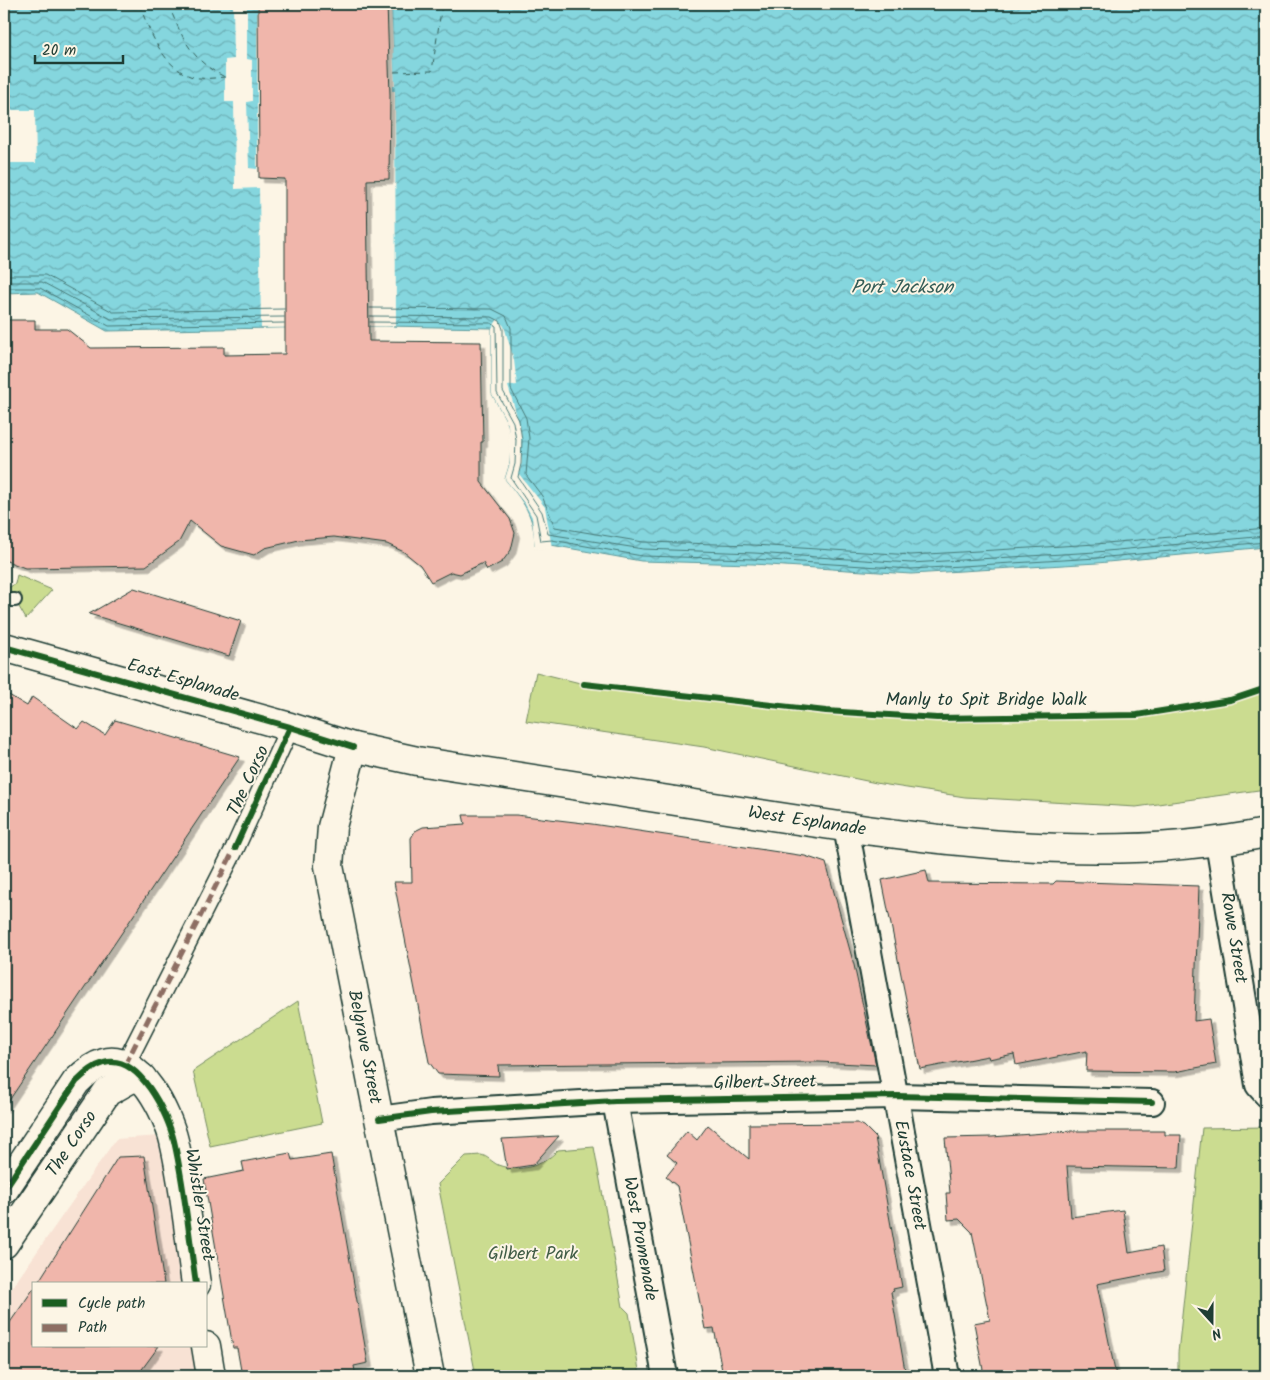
<svg xmlns="http://www.w3.org/2000/svg" width="1270" height="1380" font-family="Kalam,sans-serif">
<style>
.built{fill:#f8e2d4}
.green{fill:#cbdc90;stroke:#758c62}
.water{fill:url(#water-waves);stroke:#5c999a}
.pier{fill:#fcf5e5}
.lines{fill:none;stroke-linecap:round;stroke-linejoin:round}
.shore{stroke:#487a78;stroke-width:1}
.ferry{stroke:#335c56;stroke-width:1;stroke-dasharray:6 5;stroke-linecap:butt}
.building{fill:#f0b6ab;stroke:#1f3d34;filter:url(#shadow)}
.service-casing{stroke:#1f3d34;stroke-width:16}
.pedestrian-casing{stroke:#1f3d34;stroke-width:21}
.minor-casing{stroke:#1f3d34;stroke-width:28}
.tertiary-casing{stroke:#1f3d34;stroke-width:31}
.secondary-casing{stroke:#1f3d34;stroke-width:31}
.service{stroke:#fcf5e5;stroke-width:12}
.pedestrian{stroke:#fcf5e5;stroke-width:18}
.minor{stroke:#fcf5e5;stroke-width:24}
.tertiary{stroke:#fcf5e5;stroke-width:28}
.secondary{stroke:#fcf5e5;stroke-width:28}
.quiet{stroke:#8d6e63;stroke-width:5;stroke-dasharray:10 5;stroke-linecap:butt}
.cycleway-casing{stroke:#fcf5e5;stroke-width:9}
.cycleway{stroke:#1b5e20;stroke-width:6}
.labels{text-anchor:middle;dominant-baseline:central;stroke-width:4;stroke-linejoin:round;paint-order:stroke}
.street-label{font-size:18px;fill:#1f3d34;stroke:#fcf5e5}
.park-label{font-size:18px;fill:#415d46;stroke:#fcf5e5}
.water-label{font-size:19px;font-style:italic;fill:#335c56;stroke:#fcf5e5}
</style>
<defs>
<pattern id="water-waves" width="16" height="10" patternUnits="userSpaceOnUse" patternTransform="scale(1.25)"><rect width="16" height="10" fill="#85d6de"/><path d="M0 5q4-4 8 0t8 0" fill="none" stroke="#6cafb5"/></pattern>
<filter id="shadow"><feDropShadow dx="4.5" dy="4.5" stdDeviation="0" flood-color="#0004"/></filter>
</defs>
<rect width="100%" height="100%" fill="#fcf5e5"/>
<filter id="ink" filterUnits="userSpaceOnUse"><feTurbulence type="fractalNoise" baseFrequency=".02" numOctaves="2"/><feDisplacementMap in="SourceGraphic" scale="10" xChannelSelector="R" yChannelSelector="G"/><feConvolveMatrix kernelMatrix="1 2 1 2 8 2 1 2 1" color-interpolation-filters="sRGB"/></filter>
<g filter="url(#ink)">
<path class="built" d="M160 1136 182 1284H34V1346H192L196 1376H4V1299L116 1139Z"/>
<path class="green" d="M17 575 52 590 26 619 15 600 6 589 15 584Z
M536 672 584 684 826 711 937 718 1137 715 1230 700 1266 688V789L1136 807 965 797 881 784 704 747 526 721Z
M298 1001 322 1123 210 1146 193 1071Z
M1266 1127V1376H1178V1353L1202 1128Z
M594 1147 623 1307 629 1313 640 1376H476L438 1184 466 1156C471 1156 476 1155 481 1155 487 1156 492 1162 498 1165 520 1173 542 1167 558 1150Z"/>
<path class="water" d="M4 4H1266V547L1097 563 911 574 753 564 641 561 551 545 535 546C534 514 524 503 505 479L510 463 511 441 508 424 492 394V328L385 326 107 331 38 292 4 293Z"/>
<path class="pier" d="M233 4H247V59L252 60V101L247 102 249 168 257 169V4H391L395 86H392V91H395L396 326 261 328 259 188 235 189 234 102H225V60L234 59Z
M4 110H35L36 163H4Z
M498 319 504 326 514 360 517 385 508 386 521 429 522 462 519 474 545 507 552 548 535 549 532 517 525 504 505 479 510 463 508 424 492 394V328Z"/>
<g class="lines">
<path class="shore" d="M4 275H45L113 312 284 309
M4 282H42L111 319 284 317
M4 288H40L109 326 284 323
M370 308 492 309 506 316 511 328V389L526 418 529 438 526 475 542 496 555 527 643 542 754 545 911 555 1096 544 1266 528
M370 316 492 317 500 321 503 329V391L519 420 522 440 521 464 518 477 542 512 548 534 643 549 754 553 911 563 1096 552 1266 536
M370 322 491 323 496 326 497 393 513 422 516 440 515 464 511 478 536 515 541 541 552 540 642 556 753 559 911 569 1097 558 1266 542"/>
<path class="ferry" d="M139 4C149 29 161 65 190 76 201 80 214 78 225 77
M168 4C182 37 191 61 225 77
M394 72 432 71 442 4"/>
</g>
<path class="building" d="M258 4H387L390 95 389 179 367 180 369 341 481 342 483 442H481V482L510 519 515 533 511 550 502 562 487 570 483 563 460 574 451 572 431 582 420 565 404 552 387 544 334 537 299 540 265 548 254 555 221 546 190 521 179 542 146 566 25 568 4 560V320H35V329H67L91 348 224 347V355L285 354V179L259 178Z
M134 588 241 621 229 656 89 614Z
M4 692 27 706 32 697 78 729 84 722 105 735 115 720 240 757 4 1108Z
M463 815H516L592 824 805 856 826 863 854 965 876 1065 819 1062 498 1065 499 1076 438 1074 429 1062 394 882H412L411 838 415 831 423 827 465 824Z
M926 870 929 883 1053 884 1056 881 1199 886 1194 1021 1209 1019 1216 1064 1175 1072 1086 1071 1087 1051 1016 1065 1014 1054 989 1059 988 1056 920 1069 882 880Z
M857 1123 864 1126 875 1137 902 1287 893 1289 894 1291 891 1292 906 1376H723L714 1328 705 1329 677 1186 666 1177 677 1163 667 1155 687 1131 697 1140 708 1125 749 1159V1124Z
M1071 1131H1165V1135H1181L1179 1168 1067 1166 1071 1217 1123 1210 1129 1253 1161 1247 1164 1271 1097 1284 1116 1376H1010L1009 1370 984 1375 974 1323 990 1320 972 1232 959 1219 948 1220 946 1193H950L945 1138 992 1137Z
M559 1136 533 1165 507 1169 502 1139Z
M290 1153 292 1160 331 1154 368 1363 354 1366 356 1376H242L237 1348H233L204 1179 244 1171 242 1162Z
M144 1156 164 1284H37L118 1157Z
M34 1288V1346H159L137 1376H4V1331Z"/>
<g class="lines">
<g class="service-casing">
<path id="service" d="M4 600H15"/>
</g>
<g class="pedestrian-casing">
<path id="pedestrian" d="M125 1065 235 848 290 727"/>
</g>
<g class="minor-casing">
<g id="minor">
<path id="s1" d="M846 827 947 1376"/>
<path id="s2" d="M1218 843 1258 1085 1266 1094"/>
<path id="s3" d="M615 1101 665 1376"/>
<path d="M379 1119 431 1112 615 1101 897 1096 1152 1102"/>
</g>
</g>
<g class="tertiary-casing">
<g id="tertiary">
<path d="M4 647 290 727 353 747"/>
<path d="M4 1190 76 1082C84 1074 93 1066 104 1063 139 1053 168 1115 174 1141 185 1188 189 1237 196 1284"/>
<path id="s4" d="M4 1244 107 1092 130 1079 142 1078"/>
<path d="M206 1346 211 1376"/>
</g>
</g>
<g class="secondary-casing">
<g id="secondary">
<path id="s5" d="M430 1376 329 866 332 827 353 747 417 761C529 778 641 795 753 813 920 839 1099 867 1266 833"/>
</g>
</g>
<use href="#service" class="service"/>
<use href="#pedestrian" class="pedestrian"/>
<use href="#minor" class="minor"/>
<use href="#tertiary" class="tertiary"/>
<use href="#secondary" class="secondary"/>
<path class="quiet" d="M125 1065 237 844"/>
<g class="cycleway-casing">
<path id="cycleway" d="M4 647 290 727 353 747
M584 684 826 711 937 718 1137 715 1230 700 1266 688
M235 848 290 727
M379 1119 431 1112 615 1101 897 1096 1152 1102
M4 1190 76 1082C84 1074 93 1066 104 1063 139 1053 168 1115 174 1141 185 1188 189 1237 196 1284"/>
</g>
<use href="#cycleway" class="cycleway"/>
</g>
</g>
<g class="labels">
<g class="street-label">
<text transform="translate(183 681) rotate(16)">East Esplanade</text>
<text x="986" y="700">Manly to Spit Bridge Walk</text>
<text transform="translate(249 781) rotate(-65)">The Corso</text>
<text stroke="none"><textPath href="#s5" startOffset="1102">West Esplanade</textPath></text>
<text stroke="none"><textPath href="#s2" startOffset="96">Rowe Street</textPath></text>
<text transform="translate(364 1047) rotate(79)">Belgrave Street</text>
<text transform="translate(765 1083) rotate(-1)">Gilbert Street</text>
<text stroke="none"><textPath href="#s4" startOffset="121">The Corso</textPath></text>
<text stroke="none"><textPath href="#s1" startOffset="354">Eustace Street</textPath></text>
<text transform="translate(199 1205) rotate(81)">Whistler Street</text>
<text stroke="none"><textPath href="#s3" startOffset="140">West Promenade</textPath></text>
</g>
<g class="park-label">
<text x="533" y="1254">Gilbert Park</text>
</g>
<g class="water-label">
<text x="902" y="288">Port Jackson</text>
</g>
</g>
<rect width="1270" height="1380" fill="none" stroke="#fcf5e5" stroke-width="20"/>
<rect x="10" y="10" width="1250" height="1360" fill="none" stroke="#1f3d34" stroke-width="2" filter="url(#ink)"/>
<rect x="32" y="1282" width="175" height="65" fill="#fcf5e5" stroke="#a4ab9e"/>
<rect x="42" y="1299" width="25" height="8" fill="#1b5e20" stroke="#a4ab9e"/>
<text x="78" y="1308" font-size="15" fill="#1f3d34">Cycle path</text>
<rect x="42" y="1324" width="25" height="8" fill="#8d6e63" stroke="#a4ab9e"/>
<text x="78" y="1332" font-size="15" fill="#1f3d34">Path</text>
<g transform="translate(1212 1322) rotate(159)" stroke="#fcf5e5" stroke-width="4" paint-order="stroke">
<path d="M0-4L9 19L0 12L-9 19Z" fill="#1f3d34"/>
<text y="-8" font-size="14" font-weight="bold" text-anchor="middle" fill="#1f3d34">N</text>
</g>
<path d="M35 55v8h88v-8" fill="none" stroke="#1f3d34" stroke-width="2.5"/>
<text x="42" y="55" font-size="15" fill="#1f3d34" stroke="#fcf5e5" stroke-width="4" paint-order="stroke">20 m</text>
</svg>
